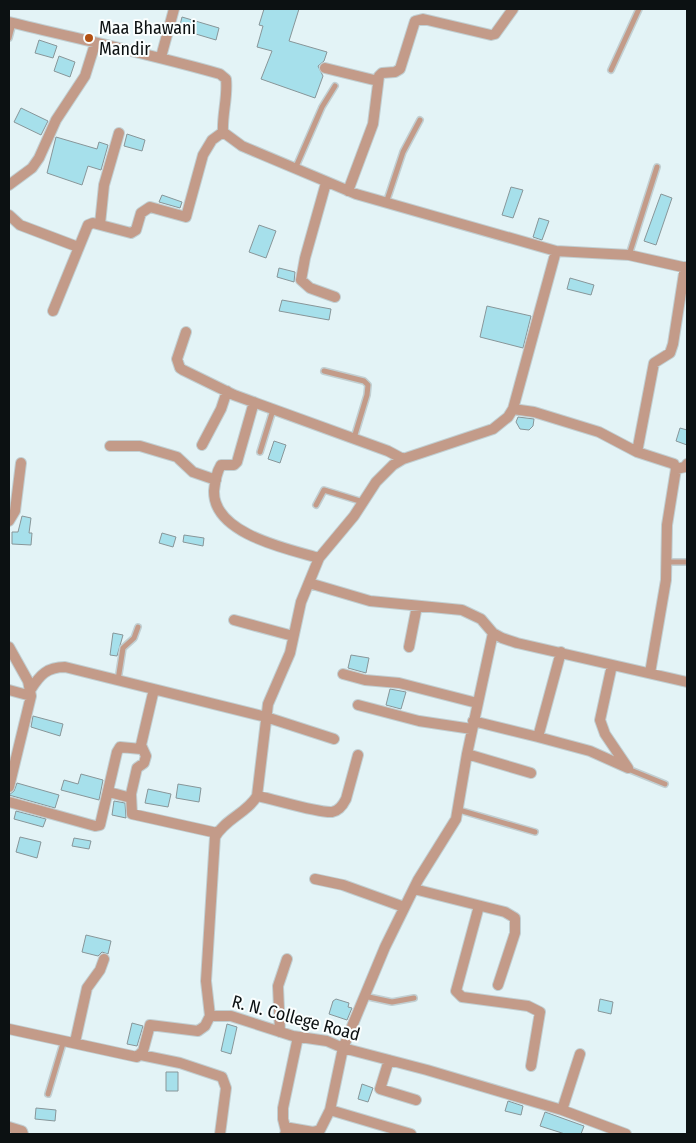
<svg xmlns="http://www.w3.org/2000/svg" width="696" height="1143" font-family="'Fira Sans Condensed',sans-serif">
<style>
.building{fill:#a6e0eb;stroke:#889699}
.lines{fill:none;stroke-linecap:round;stroke-linejoin:round}
.lane-casing{stroke:#c1cfd2;stroke-width:8}
.street-casing{stroke:#c1cfd2;stroke-width:12}
.lane{stroke:#c39b89;stroke-width:5}
.street{stroke:#c39b89;stroke-width:10}
.poi-dot{fill:#b25012;stroke:#fafefe;stroke-width:2}
.labels{text-anchor:middle;dominant-baseline:central;stroke-width:4;stroke-linejoin:round;paint-order:stroke}
.poi-label{font-size:18px;fill:#0c1112;stroke:#fafefe;text-anchor:start}
.street-label{font-size:18px;fill:#0c1112;stroke:#fafefe}
</style>
<rect width="100%" height="100%" fill="#e3f3f6"/>
<path class="building" d="M264 9H299L289 41 327 52 324 61 318 66 323 76 315 98 261 79 272 51 257 47 263 26 259 25Z
M182 17 219 28 216 40 179 29Z
M39 40 57 46 53 58 35 53Z
M59 56 75 62 70 77 54 71Z
M21 108 48 121 41 135 14 122Z
M127 134 145 140 142 151 124 146Z
M56 137 97 149 99 142 108 145 101 170 88 166 82 185 47 173Z
M511 187 523 190 513 218 502 215Z
M661 194 672 198 656 245 644 241Z
M162 195 182 202 180 208 159 202Z
M539 218 549 221 542 240 533 237Z
M259 225 276 231 266 258 249 252Z
M279 268 295 272 294 282 277 277Z
M570 278 594 285 591 295 567 289Z
M282 300 331 309 329 320 279 311Z
M487 306 531 316 523 348 480 337Z
M518 417 534 419 533 426 529 430 520 429 516 422Z
M680 428 687 430V445L676 441Z
M274 441 286 445 280 463 268 459Z
M22 516 31 518 29 533H32L31 545 12 544V532H18Z
M162 533 176 537 173 547 159 543Z
M184 535 204 538 203 546 183 542Z
M113 633 123 635 117 656 110 655Z
M351 655 369 658 366 673 348 668Z
M390 689 406 692 401 709 386 705Z
M33 716 63 724 60 736 31 727Z
M81 774 103 780 99 800 61 790 64 780 78 784Z
M17 783 59 795 55 808 9 795 14 791Z
M178 784 201 788 199 802 176 798Z
M148 789 171 794 168 807 145 803Z
M114 801 125 803 126 818 112 815Z
M16 811 46 819 43 827 14 819Z
M20 837 41 842 37 858 16 852Z
M74 838 91 841 89 849 72 846Z
M86 935 111 941 108 954 102 952 98 956 82 952Z
M336 999 349 1003 348 1007 352 1008 347 1020 329 1014 333 1001Z
M600 999 613 1002 611 1014 598 1011Z
M132 1023 143 1026 137 1046 127 1044Z
M227 1024 237 1027 231 1054 221 1051Z
M166 1072H178V1091H166Z
M362 1084 373 1088 368 1102 358 1099Z
M508 1101 523 1106 521 1115 505 1111Z
M36 1108 56 1110 55 1121 35 1119Z
M545 1112 584 1126 581 1134H565L540 1126Z"/>
<g class="lines">
<g class="lane-casing">
<path id="lane" d="M9 38 13 23
M611 70 639 9
M295 169 322 107 335 86
M386 203 403 152 420 120
M629 255 657 167
M324 371 364 381 368 385 367 395 354 438
M260 452 273 410
M316 505 324 490 363 502
M666 562H687
M118 680 123 648 134 638 138 627
M628 769 665 784
M459 810 535 832
M364 996 392 1002 414 998
M48 1094 64 1040"/>
</g>
<g class="street-casing">
<path id="street" d="M9 22C79 39 150 54 220 74L226 79C228 97 222 114 223 132L242 146 356 194 556 251 629 255 687 268
M161 57 174 9
M325 68 378 81
M326 183 305 258 301 280 310 288 335 297
M9 185 32 168 39 158 56 120 85 76 95 44
M348 191 373 124 379 76 382 73 395 72 400 69 415 21 423 19 491 35 495 34 513 9
M9 215 20 225 78 247
M100 224 104 185 119 133
M53 311 88 225 93 223 131 233 136 230 141 213 150 207 186 217 203 155 212 140 223 132
M186 332 177 359 180 368 183 370 234 395 388 451 403 459
M254 402 237 462 234 465H221C216 473 215 482 214 491 213 534 288 549 319 558
M513 409 534 412 599 432 637 452 674 464 676 469 667 525 666 580 650 673
M202 445 221 409 227 391
M110 446H140L177 457 193 472 216 480
M637 452 654 363 670 353 673 344 685 267
M676 469 685 467 687 464
M9 521 15 511 21 463
M309 583 370 601 462 610 481 619 493 633 502 638 517 643 687 682
M234 620 293 636
M9 647 28 681 31 696 9 787
M409 647 417 606
M343 674 365 680 399 683 477 703
M31 689C40 675 47 667 65 667L266 717 334 739
M154 689 141 745 146 756 144 763 137 768 131 794 132 814 217 833
M9 690 31 696
M358 705 419 721 472 729
M473 721 538 737 561 652
M538 737 590 751 628 768 605 734 600 720 612 665
M467 754 531 773
M109 792 131 798
M257 796C274 799 317 813 332 812 339 811 343 805 346 799L358 755
M9 802 95 826 100 825 117 752 120 747 141 749
M315 879 343 885 404 907
M414 889 505 912 515 918V933L498 985
M479 906 456 991 462 997 528 1006 540 1012 531 1066
M210 1016 206 981 215 837C225 819 247 813 257 796L268 704 290 653 301 602 319 558 354 516 376 482 393 465 403 459 493 429 508 417 513 409 556 251
M9 1029 137 1057 143 1051 150 1025 198 1031 205 1026 210 1016H231L293 1036 327 1041 343 1048 427 1070 562 1110
M280 1032 278 986 287 959
M75 1042 87 988 100 970 104 959
M580 1054 562 1110 626 1134
M141 1055 180 1063 222 1077 226 1088 220 1134
M389 1060 380 1089 416 1100
M330 1110 411 1134
M9 1127 22 1131 23 1134
M286 1131 283 1119V1108L298 1037
M285 1134 290 1128 313 1132 320 1130 330 1110 343 1048 385 947 418 880 456 819 467 754 493 633"/>
</g>
<use href="#lane" class="lane"/>
<use href="#street" class="street"/>
</g>
<circle class="poi-dot" cx="89" cy="38" r="5"/>
<g class="labels">
<g class="poi-label">
<text x="99" y="28">Maa Bhawani<tspan x="99" dy="21">Mandir</tspan></text>
</g>
<g class="street-label">
<text transform="translate(296 1018) rotate(15)">R. N. College Road</text>
</g>
</g>
<rect width="696" height="1143" fill="none" stroke="#0c1112" stroke-width="20"/>
</svg>
